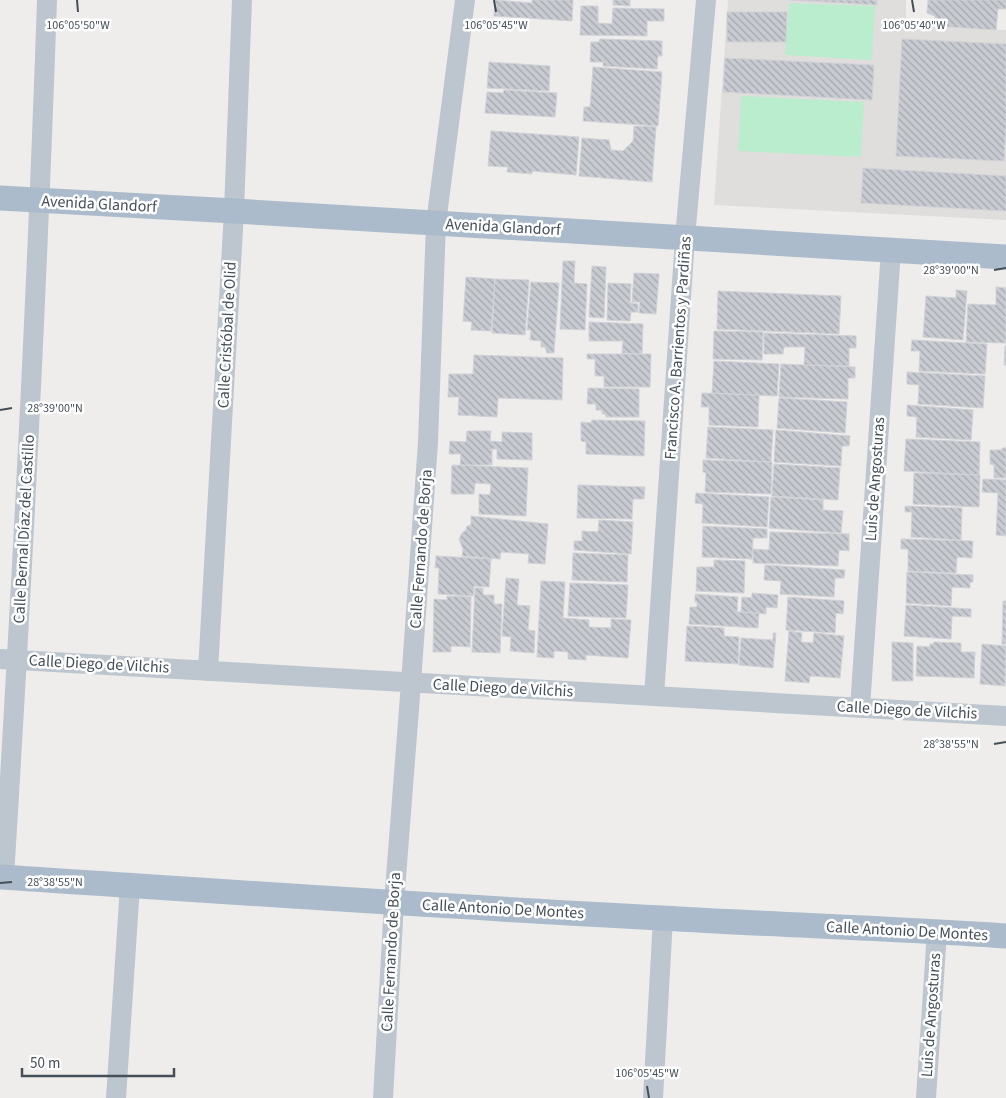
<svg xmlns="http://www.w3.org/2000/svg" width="1006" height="1098" font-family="'Source Sans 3',sans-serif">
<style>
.education{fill:#e0dddd}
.grass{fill:#baedcd}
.building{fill:url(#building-back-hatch);stroke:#d0d2d7}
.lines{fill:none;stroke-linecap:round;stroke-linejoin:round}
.minor{stroke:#bdc6ce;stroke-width:20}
.major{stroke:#abbbcb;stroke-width:25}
.ticks{fill:none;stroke:#454f58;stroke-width:2}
.labels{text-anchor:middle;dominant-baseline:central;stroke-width:5;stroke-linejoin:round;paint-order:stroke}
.street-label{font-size:16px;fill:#454f58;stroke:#fff}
.ticks-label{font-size:12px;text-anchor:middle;fill:#454f58;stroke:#fff;stroke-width:5;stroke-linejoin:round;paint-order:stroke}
</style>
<defs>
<pattern id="building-back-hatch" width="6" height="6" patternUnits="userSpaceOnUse" patternTransform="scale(1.25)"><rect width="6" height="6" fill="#c8cbd1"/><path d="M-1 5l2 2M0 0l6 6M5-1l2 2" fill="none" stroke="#a4a7ac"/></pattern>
</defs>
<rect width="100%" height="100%" fill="#efecec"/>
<path class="education" d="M728 0H906V25L1006 30V128L1005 148 1006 149V220L714 205Z"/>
<path class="grass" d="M789 3 875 6 872 60 785 55Z
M741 96 864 102 861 157 738 151Z"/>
<path class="building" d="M495 0 532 3V0H573L572 21 494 16Z
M613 0H630V6L613 5Z
M790 0H877V5Z
M928 0H1006V9H998L996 30 935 26V16L927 13Z
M581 6H598V23L612 24 613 8 664 9V21H647V36L580 35Z
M727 12H787L786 42H727Z
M600 39 662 41V56H658L657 69 603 66V62H590L591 42H599Z
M902 39 1006 44V128L1004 161 896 156Z
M725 58 874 65 872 100 723 92Z
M489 62 550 66 549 91 487 88Z
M593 67 662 72 658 126 583 121 584 107H590Z
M504 90 557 93 555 117 485 113 487 92 503 93Z
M634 126 656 127 652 182 579 176 582 138 609 140 611 150 623 151 633 141Z
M491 131 579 137 576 175 532 171V174L507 172 508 167 488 166Z
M863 168 1006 176V211L861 203Z
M563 261H575L574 283 587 284 585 330 560 329Z
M592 266 606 267 604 318 589 317Z
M634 273 659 274 656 314 639 313 640 302H632Z
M466 277 495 279 491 331 471 330 472 322 463 321Z
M495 279 529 280 525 335 492 333Z
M531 282 559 283 554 353H547L545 347H541V341L530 340 531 330H527Z
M608 283 631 284 630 303 638 304V312H631L630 321 607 320Z
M996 287 1006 288V343L966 342 968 304 996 305Z
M956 290 967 291 963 340 923 337 926 296 956 298Z
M718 291 841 296 839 334 717 329Z
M589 322 643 324 642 354 622 353 623 341H589Z
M714 331 763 332 762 360 713 359Z
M764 333 856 336V348H849V366L804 365 805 347H784L783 354H764Z
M912 340 987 344 985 374 919 371 920 351H911Z
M1005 346H1006V365H1004Z
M587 354H651L650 387H604V376H595V359H587Z
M474 355 563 358 562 400 498 398 497 417 458 415 459 397H448L449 374H473Z
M714 361 779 364 777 396 712 393Z
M781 364 855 367V378H848V399L779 397Z
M907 372 985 376 983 408 918 404 919 385 907 384Z
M588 388 639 389V417H606L605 414H602V410H596V404H587Z
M702 393 759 395 758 427 709 425V407H701Z
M779 398 847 402 845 433 777 428Z
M907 405 973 410 971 440 916 437 917 417 907 416Z
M592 420 645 421 644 456 586 454V442L581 441V422L591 423Z
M708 427 773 430 771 462 706 458Z
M776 430 850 436 849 446H842L841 466 774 462Z
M467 431H491L490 441 502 442V432L532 433V460L497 459V449H492V465H460L461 454H449L450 441 466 442Z
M906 439 980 442 979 475 904 471Z
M1002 448H1006V478H994V465L990 464V450H1002Z
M703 460 772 462 771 494 705 492 706 473 703 472Z
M774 464 840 468 838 500 772 496Z
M452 465 528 468 526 516 479 514V494L490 495 491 484 475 483 474 494H451Z
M914 473 980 475 979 507 913 504Z
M983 479 1006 480V536L996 535 998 493 982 492Z
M578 485 645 487 644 499H633L632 519 577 518Z
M696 493 769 497 767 527 702 523 703 504 695 503Z
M771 497 823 500V510L843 511 841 533 769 528Z
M905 506 962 508 961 540 911 537 912 512H905Z
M471 516 548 524 545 564 528 563 529 554 501 552 500 559 462 556 463 549 459 539 462 533 466 530 467 526 471 525Z
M599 520 633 522 631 554 574 550V541H582V531L598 532Z
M703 526 767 529V538H753L752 559 702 557Z
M770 532 849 534V551L839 550 838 566 753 563V549L769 550Z
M901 539 973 541 972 558 957 557 956 573 908 571V549H901Z
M573 553 628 555 627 582 572 580Z
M436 556 491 559 489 587 474 586 473 596 438 594 439 568H435Z
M714 560 745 561 744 593 696 591 697 567H714Z
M765 565 845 570 844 578H835L834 597 780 594 781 581 764 580Z
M907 572 973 575V582H970V588L952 587 951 606 906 603Z
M506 578 519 579 517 605 530 606 528 630 535 631 534 653 510 651 511 637 502 636Z
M541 581 565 582 563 618 589 620V627L611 628V619L631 620 628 658 586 655V660L568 659V652L554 651V658L537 657Z
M570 583 628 585 626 618 568 616Z
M475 588H483V595H494V604H502L500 653 472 652Z
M752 593 778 595 777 608 766 607V614L741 612 742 597 752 598Z
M695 594 738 597 737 612 759 613 758 628 689 624 690 607H697V602H695Z
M447 596 471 597 470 647 451 646V652H433L434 599 447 600Z
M788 597 844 601 843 614 836 613 835 633 786 630Z
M1003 601H1006V644H1002Z
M906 605 971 609V617L952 616 951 639 904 636Z
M687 626 724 628V636L739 637 738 664 685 661Z
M789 631 802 633 801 642 813 643 814 633 844 636 840 678 810 676 809 683 785 681Z
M773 633H776L773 668 739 665 741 638 773 640Z
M892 642 913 643V681H892Z
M934 642 961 643V652H975L974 678 916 676 917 646 930 647V644H933Z
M982 644 1006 646 1005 686 980 684Z"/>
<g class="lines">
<path class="minor" d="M0 659 1006 716
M208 671 234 211 242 0
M654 696 685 238 706 0
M860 708 891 250
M4 877C22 585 37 293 47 0
M116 1098 130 886
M383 1098 394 903 411 683 428 442 436 223 465 0
M653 1098 663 918
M926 1098 937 931"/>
<path class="major" d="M0 198 234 211 1006 257
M0 877C221 891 441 907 662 918 777 925 891 928 1006 936"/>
</g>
<path class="ticks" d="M77 0 78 12M494 0 496 12M912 0 914 12M994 270 1006 268M0 410 12 408M994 744 1006 742M0 883 12 882M647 1086 649 1098"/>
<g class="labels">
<g class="street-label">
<text transform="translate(99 204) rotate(3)">Avenida Glandorf</text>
<text transform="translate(503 227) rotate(3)">Avenida Glandorf</text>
<text transform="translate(227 335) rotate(-87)">Calle Cristóbal de Olid</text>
<text transform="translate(678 348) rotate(-86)">Francisco A. Barrientos y Pardiñas</text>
<text transform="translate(875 479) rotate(-86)">Luis de Angosturas</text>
<text transform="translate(24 529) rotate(-87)">Calle Bernal Díaz del Castillo</text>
<text transform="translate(421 549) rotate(-86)">Calle Fernando de Borja</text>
<text transform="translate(99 664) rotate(3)">Calle Diego de Vilchis</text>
<text transform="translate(503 688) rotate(3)">Calle Diego de Vilchis</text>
<text transform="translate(907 710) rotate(3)">Calle Diego de Vilchis</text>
<text transform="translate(503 909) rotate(3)">Calle Antonio De Montes</text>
<text transform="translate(907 931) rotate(3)">Calle Antonio De Montes</text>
<text transform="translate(391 952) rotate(-87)">Calle Fernando de Borja</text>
<text transform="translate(931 1015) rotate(-86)">Luis de Angosturas</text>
</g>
</g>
<g class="ticks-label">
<text x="78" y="29">106°05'50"W</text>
<text x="496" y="29">106°05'45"W</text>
<text x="914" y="29">106°05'40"W</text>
<text x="951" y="274">28°39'00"N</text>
<text x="55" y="412">28°39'00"N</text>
<text x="951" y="748">28°38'55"N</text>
<text x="55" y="886">28°38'55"N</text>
<text x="647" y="1077">106°05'45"W</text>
</g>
<path d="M22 1068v8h152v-8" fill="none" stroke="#454f58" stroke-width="2.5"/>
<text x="30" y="1068" font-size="15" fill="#454f58" stroke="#ffffff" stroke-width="4" paint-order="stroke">50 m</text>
</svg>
